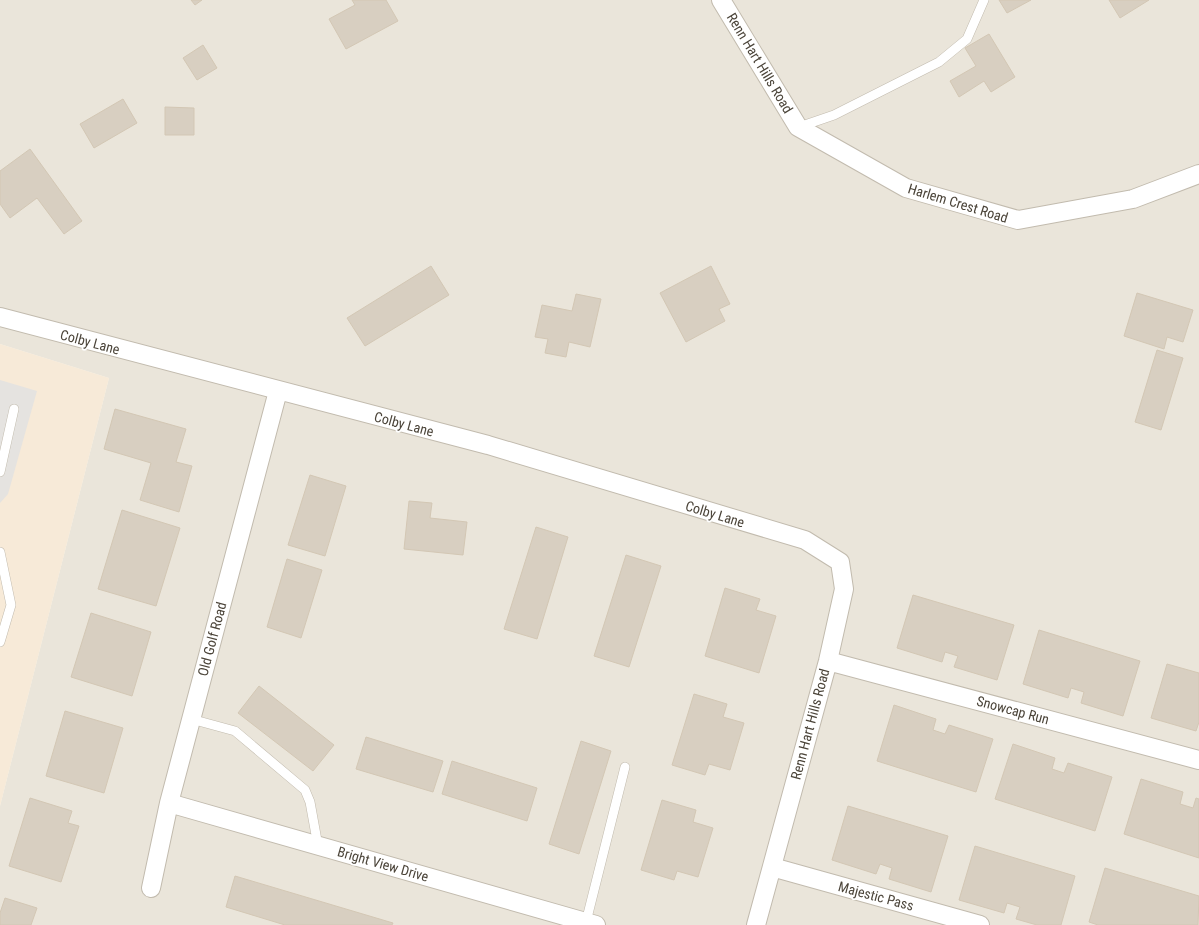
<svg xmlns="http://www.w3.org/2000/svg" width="1199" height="925" font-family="'Roboto Condensed',sans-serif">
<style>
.residential{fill:#eae5da}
.commercial{fill:#f7ead8}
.parking{fill:#e5e3e0}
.building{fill:#d8cfc1;stroke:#d3c7b4}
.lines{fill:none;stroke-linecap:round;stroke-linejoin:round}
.lane-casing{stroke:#c2bbae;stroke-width:10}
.street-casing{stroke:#c2bbae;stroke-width:20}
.lane{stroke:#fff;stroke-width:9}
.street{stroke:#fff;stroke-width:18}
.labels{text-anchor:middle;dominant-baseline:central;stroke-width:3.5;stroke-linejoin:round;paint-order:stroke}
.street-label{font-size:14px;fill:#4b4439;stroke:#fff}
</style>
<rect width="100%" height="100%" fill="#f6f3ec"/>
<path class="residential" d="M0 0H1199V925H0V806L109 378 0 344Z"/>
<path class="commercial" d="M0 344 109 378 0 806Z"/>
<path class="parking" d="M0 380 37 391 8 494 0 503Z"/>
<path class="building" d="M191 0H202L195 5Z
M352 0H386L398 21 346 49 329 19 355 5Z
M999 0H1031L1007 13Z
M1109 0H1149L1120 18Z
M989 34 1015 77 991 92 984 81 959 97 950 81 976 66 965 48Z
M203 45 217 68 197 80 183 58Z
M123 99 137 123 94 148 80 124Z
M165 107 194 108V135H165Z
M30 149 82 221 64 234 37 198 10 218 0 204V171Z
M431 266 449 295 365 346 347 318Z
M711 266 730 304 719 309 725 321 686 342 660 293Z
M1137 293 1193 310 1183 342 1167 337 1164 349 1124 336Z
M576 294 601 299 590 347 569 342 566 357 545 353 548 339 535 337 542 305 572 311Z
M1157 350 1183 358 1161 430 1135 422Z
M115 409 186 429 176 462 192 466 179 512 140 500 151 463 104 449Z
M310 475 346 486 325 556 288 545Z
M409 501 432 503 430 518 467 522 463 555 404 549Z
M122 510 180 528 156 606 98 589Z
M536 527 568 537 537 639 504 629Z
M626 555 661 566 629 667 594 656Z
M287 559 322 570 301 638 267 627Z
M725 588 760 599 756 610 776 616 759 673 705 656Z
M913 595 1014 625 997 680 954 667 958 656 945 652 942 662 897 648Z
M91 613 151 632 132 696 71 677Z
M1039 630 1140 661 1123 716 1081 703 1084 692 1071 688 1068 698 1023 684Z
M1167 664 1199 673V722L1196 731 1151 718Z
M259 686 334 745 313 771 238 713Z
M694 694 727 704 723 717 744 723 730 770 709 764 705 775 672 765Z
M894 705 936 719 933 730 945 734 949 725 993 739 976 792 877 761Z
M65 711 123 728 104 793 46 776Z
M366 737 443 761 433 792 356 769Z
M581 741 611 751 579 854 549 844Z
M1013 744 1055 758 1052 769 1064 773 1068 763 1112 777 1095 831 995 799Z
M452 761 537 788 527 821 442 794Z
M1141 779 1183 792 1180 804 1193 808 1196 798 1199 799V858L1124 834Z
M30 798 72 811 68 823 79 826 61 882 9 866Z
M662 800 696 810 693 822 713 828 698 877 677 871 674 880 641 870Z
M848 806 948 836 931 892 889 879 892 868 880 864 876 874 832 860Z
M975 846 1075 876 1061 925H1037L1016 919 1020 907 1007 903 1004 913 959 900Z
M1105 868 1199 896 1198 925H1098L1089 922Z
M235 876 393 923 392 925H285L226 907Z
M5 898 37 908 31 925H0V913Z"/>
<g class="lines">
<g class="lane-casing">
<path id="lane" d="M799 127 834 115 939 62 967 39 984 0
M0 472 14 409
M0 552 11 605 0 642
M191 719 235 731 305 790 310 802 318 846
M586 922 625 767"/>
</g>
<g class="street-casing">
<path id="street" d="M721 0 798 127 906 188 1018 220 1133 199 1199 174
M0 317 488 445 805 540 840 562 844 589 828 661 756 925
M828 661 1199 760
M169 803 596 925
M772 867 980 925
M151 888 169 803 278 391"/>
</g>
<use href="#lane" class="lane"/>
<use href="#street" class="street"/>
</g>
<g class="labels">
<g class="street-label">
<text transform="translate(760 63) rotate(59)">Renn Hart Hills Road</text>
<text transform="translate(958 203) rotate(17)">Harlem Crest Road</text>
<text transform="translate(90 342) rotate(15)">Colby Lane</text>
<text transform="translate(404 424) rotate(15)">Colby Lane</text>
<text transform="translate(715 514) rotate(17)">Colby Lane</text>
<text transform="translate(212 639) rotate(-75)">Old Golf Road</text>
<text transform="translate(1013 710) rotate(15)">Snowcap Run</text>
<text transform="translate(810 724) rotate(-75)">Renn Hart Hills Road</text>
<text transform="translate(383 864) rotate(16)">Bright View Drive</text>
<text transform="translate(876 896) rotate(15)">Majestic Pass</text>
</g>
</g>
</svg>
